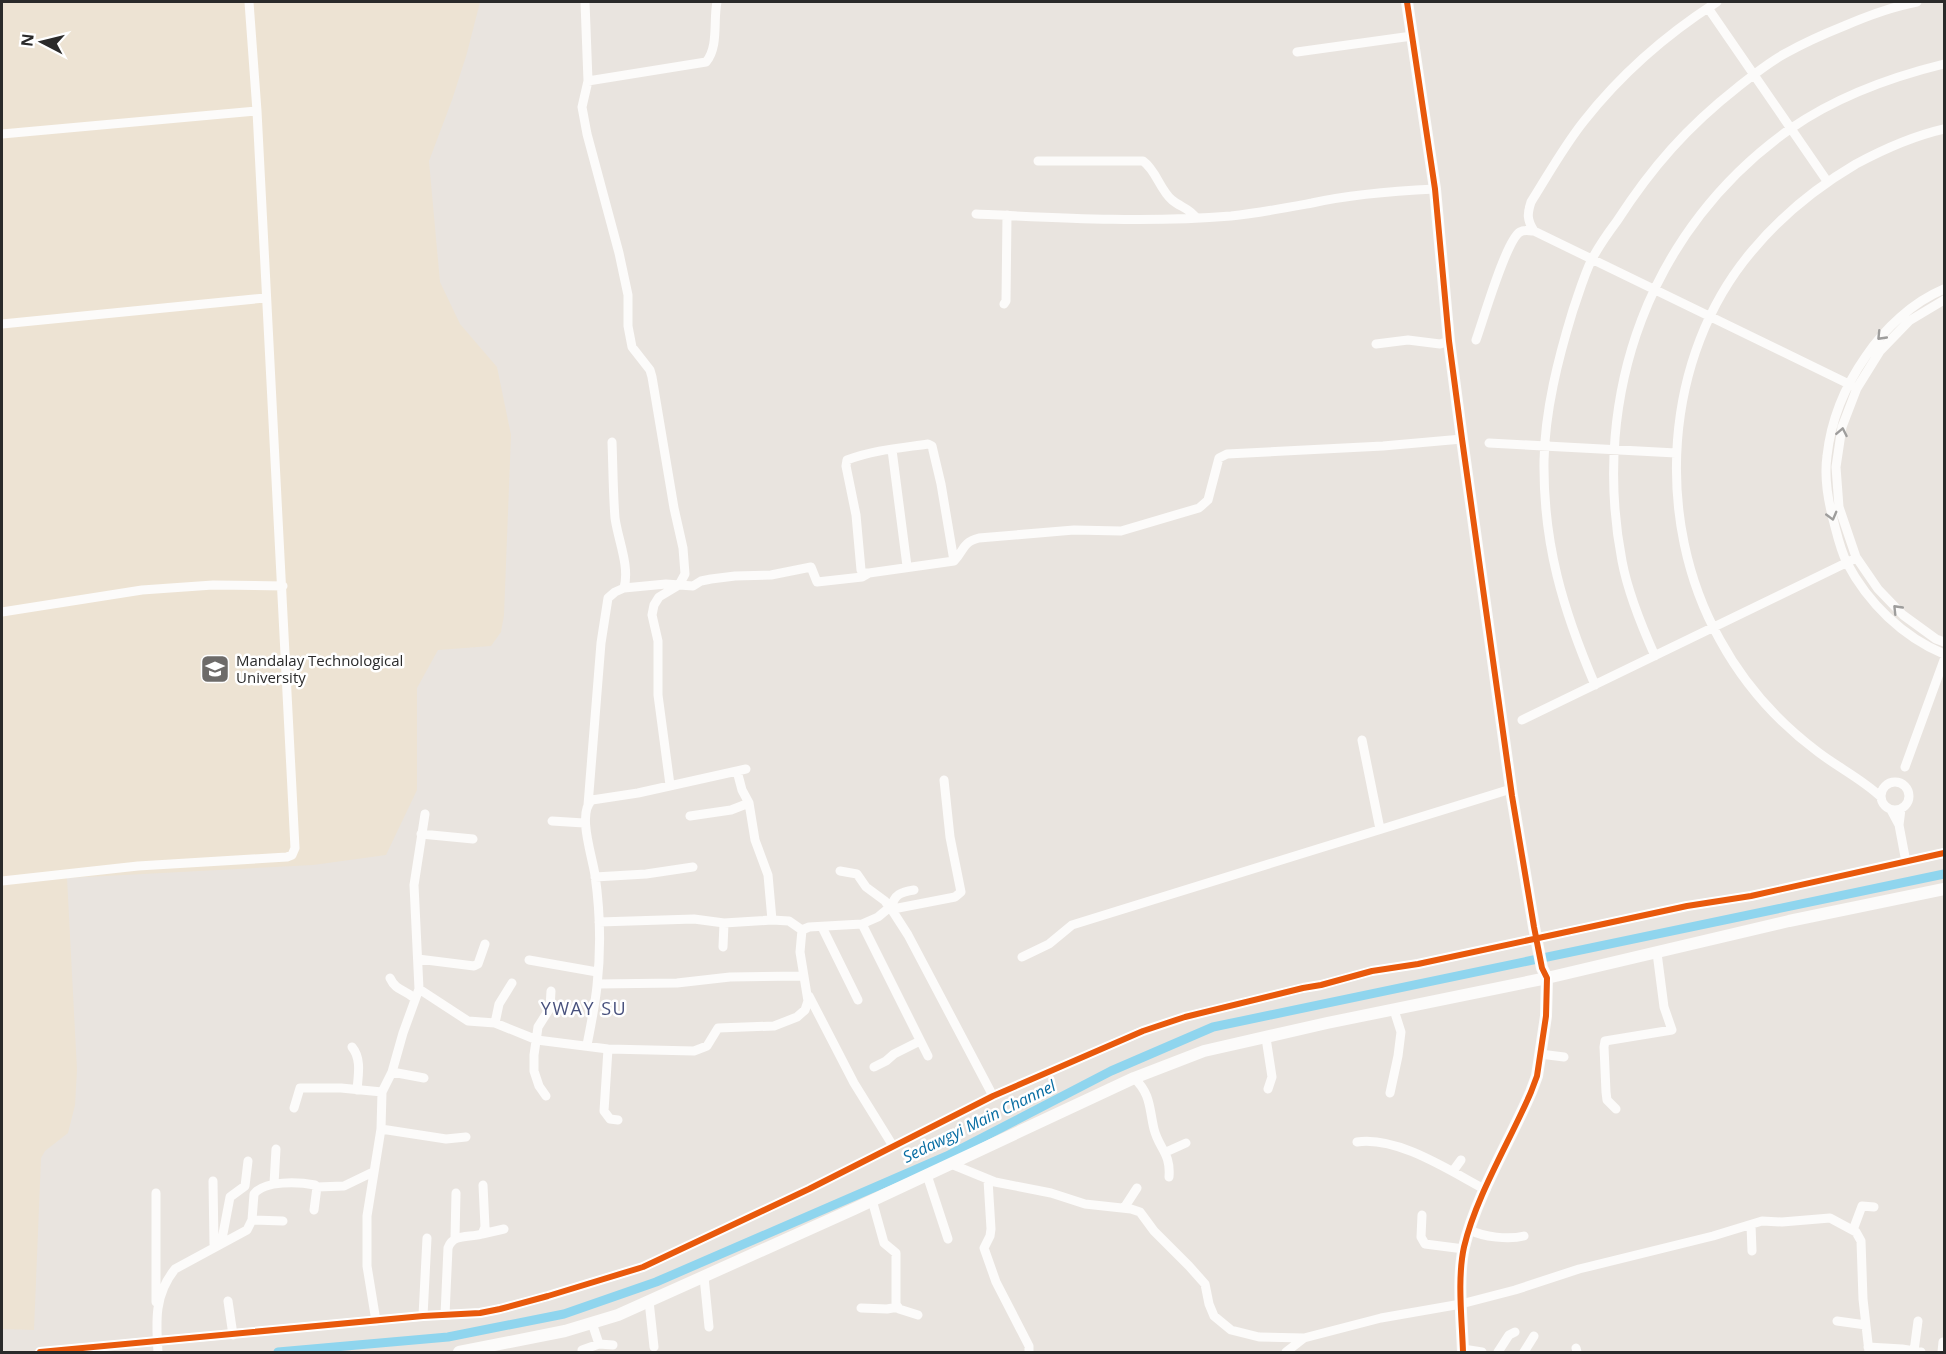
<svg xmlns="http://www.w3.org/2000/svg" width="1946" height="1354" font-family="'Open Sans',sans-serif">
<style>
.education{fill:#ede3d3}
.lines{fill:none;stroke-linecap:round;stroke-linejoin:round}
.canal{stroke:#8fd5ee;stroke-width:9}
.minor{stroke:#fcfbfa;stroke-width:9}
.tertiary{stroke:#fcfbfa;stroke-width:12}
.cycleway-casing{stroke:#fff;stroke-width:10}
.cycleway{stroke:#e8590c;stroke-width:6}
.oneway{stroke:#9e9d9c}
.labels{text-anchor:middle;dominant-baseline:central;stroke-width:5;stroke-linejoin:round;paint-order:stroke}
.poi-label{font-size:15px;fill:#2a2a2a;stroke:#fff;text-anchor:start}
.water-label{font-size:16px;font-style:italic;fill:#066ca2;stroke:#fff}
.quarter-label{font-size:18px;letter-spacing:1.5px;fill:#48517d;stroke:#fff}
</style>
<rect width="100%" height="100%" fill="#e9e4df"/>
<path class="education" d="M2 2H480L467 53 452 100 429 161 440 282 460 324 497 367 511 435 504 615 501 632 491 646 438 650 417 688V790L386 855 313 865 67 878 77 1070 75 1105 68 1133 45 1151 41 1158 34 1330 2 1329Z"/>
<g class="lines">
<path class="canal" d="M278 1352 448 1337 564 1314 656 1282 947 1156 1111 1071 1213 1027 1944 874"/>
<path class="minor" d="M585 2 588 81 582 107 587 134 619 253 628 295V326L632 347 650 370 652 377 674 508 683 548 685 574 679 585 659 597 654 605 652 615 658 641V695L670 785
M1708 8 1827 181
M1297 52 1412 36
M588 81 706 62C719 47 713 20 717 2
M2 134 257 111
M1038 161H1143C1156 170 1160 190 1172 200 1180 207 1191 209 1196 218
M976 214C1060 218 1146 223 1231 216 1259 213 1285 208 1312 203 1352 194 1394 191 1435 189
M1534 231C1527 220 1527 214 1531 202 1548 175 1564 146 1584 121 1621 74 1667 34 1717 2
M1944 289C1913 302 1885 328 1866 356 1845 386 1831 419 1827 456 1824 477 1828 500 1833 519 1837 534 1840 549 1847 563 1868 603 1903 637 1944 654
M1944 300 1909 321 1880 351 1857 388 1842 427 1836 467 1839 507 1856 557 1878 589 1903 615 1936 639 1944 642
M1004 304 1006 301 1007 215
M2 324 265 298
M1476 340C1483 321 1506 240 1520 232 1525 229 1529 231 1534 231L1857 388
M1376 344 1408 340 1440 344 1449 341
M1489 443 1676 453
M892 450 907 566
M869 573H863L861 570 856 515 846 466 847 460C873 450 900 448 928 444L932 446 941 484 954 561
M624 588 666 584 693 586 701 581 711 579 735 576 771 575 811 567 817 582 862 577 869 573 954 561C965 550 961 543 979 538L1074 530 1121 531 1199 508 1208 500 1219 458 1227 454 1383 446 1462 439
M2 612 142 590 213 585 283 586
M1655 656C1642 627 1628 593 1622 561 1590 395 1650 228 1790 129 1836 97 1891 77 1944 64
M1595 685C1563 610 1543 544 1544 461 1545 410 1558 359 1573 310 1579 293 1584 275 1592 259 1599 246 1608 233 1617 221 1652 167 1687 127 1738 87 1753 75 1769 62 1786 53 1804 43 1824 34 1844 26 1867 16 1891 7 1917 2
M1522 720 1852 560
M1362 740 1380 829
M1905 767 1944 660
M737 771 742 790 749 803 755 840 768 875 772 920
M1881 796a14 14 0 1 1 28 0a14 14 0 1 1-28 0Z
M1881 797C1862 779 1839 768 1818 752 1778 722 1744 684 1720 640 1653 521 1663 356 1752 251 1781 216 1817 187 1856 164 1884 149 1913 136 1944 129
M588 805 601 643 608 598 615 592 624 588C630 566 618 540 615 518 613 493 613 467 612 442
M1891 810 1899 825 1901 809
M690 816 731 810 749 803
M552 821 584 823
M1899 825 1906 862
M421 834 473 839
M840 871 857 874 866 887 885 901 889 907
M595 877 646 874 693 867
M2 881 138 866 287 857 292 855 295 848 257 111 249 2
M892 908C893 894 902 892 914 890
M893 909 955 897 961 892 950 837 944 780
M599 922 694 919 724 923 772 920 789 921 802 930
M862 924 928 1056
M822 927 858 1000
M723 947 724 923
M1022 957 1049 944 1072 925 1511 789
M418 959 474 966 478 964 485 944
M529 960 597 972
M390 978C396 991 404 989 414 998
M598 984 677 983 730 977 803 976
M419 989 414 885 425 814
M809 996 854 1083 893 1146
M495 1023 499 1004 512 983
M1266 1038 1272 1077 1268 1089
M587 1045C591 1025 595 1005 597 986 601 950 600 910 595 875 592 855 577 813 592 800L638 793 746 769
M352 1047C362 1059 358 1076 357 1090
M608 1049 604 1111 610 1119 618 1120
M1540 1054 1564 1057
M874 1067 886 1061 894 1054 920 1041
M392 1072 424 1078
M1134 1078C1151 1094 1149 1108 1154 1129 1159 1149 1171 1153 1169 1177
M1390 1093 1398 1056 1401 1032 1394 1010
M546 1096 539 1086 534 1071V1055L538 1027 550 1008 551 991
M294 1108 300 1088H341L382 1092
M1616 1109 1607 1100 1606 1092 1604 1047 1605 1041 1672 1030 1664 1007 1657 953
M381 1129 446 1139 466 1137
M1357 1142C1398 1136 1450 1171 1486 1190
M1166 1152 1186 1143
M951 1164 995 1182 1051 1193 1085 1204 1131 1209 1140 1212 1154 1231 1189 1266 1205 1284 1209 1304 1214 1316 1231 1330 1259 1337 1304 1338 1381 1318 1461 1304 1515 1290 1579 1269 1713 1236 1762 1221 1782 1222 1830 1218 1856 1232 1861 1241 1863 1299 1869 1352
M1453 1171 1461 1160
M927 1175 948 1239
M988 1180 991 1229 990 1236 984 1248 996 1282 1029 1346V1352
M213 1181 214 1244
M274 1184 276 1149
M317 1187 344 1186 373 1172
M156 1193V1302
M872 1200 884 1243 896 1253V1304L899 1309 918 1315
M1124 1208 1137 1188
M1422 1215 1421 1237 1425 1244 1464 1249
M252 1220 283 1221
M1751 1225 1752 1251
M1470 1230C1483 1237 1509 1240 1524 1236
M1853 1230 1862 1206 1874 1207
M482 1234 504 1229
M455 1238 456 1193
M215 1244 222 1239 230 1197 245 1186 248 1161
M704 1277 709 1327
M228 1301 233 1335
M649 1301 654 1347
M861 1308 887 1309 898 1307
M445 1315 448 1248C453 1233 469 1238 482 1234L485 1227 483 1185
M423 1316 427 1238
M376 1321 367 1266V1216L381 1129 382 1092 392 1072 403 1033 419 989 468 1021 495 1023 537 1040 608 1049 694 1051 707 1046 718 1028 774 1026 797 1017 805 1010 808 1001 800 952 802 930 809 927 862 924 878 917 890 907 908 935 993 1096
M1837 1321 1866 1325
M599 1344 613 1345
M1868 1347 1902 1349 1921 1352
M1576 1348 1577 1352
M1463 1349 1482 1352
M582 1350 599 1344 592 1323
M1914 1351 1918 1321
M40 1352 423 1316 480 1313 500 1309 548 1296 643 1267 809 1189 993 1096 1143 1031 1185 1017 1303 988 1321 985 1372 971 1418 964 1687 906 1751 896 1944 853
M158 1352C156 1322 154 1295 175 1269L247 1230 252 1220 254 1194C265 1180 299 1182 315 1185L317 1187 314 1210
M1286 1352 1304 1338
M1498 1352 1509 1335 1515 1332
M1524 1352 1534 1336
M1942 1352 1943 1342"/>
<path class="tertiary" d="M1407 2 1435 189 1449 341 1462 439 1512 796 1534 927 1542 968 1547 978 1546 1016 1537 1076 1531 1092C1510 1141 1476 1196 1464 1247 1457 1279 1462 1320 1463 1352
M459 1352 565 1331 618 1315 854 1209 1134 1078 1204 1051 1327 1023 1547 978 1789 921 1944 889"/>
<g class="cycleway-casing">
<path id="cycleway" d="M1407 2 1435 189 1449 341 1462 439 1512 796 1534 927 1542 968 1547 978 1546 1016 1537 1076 1531 1092C1510 1141 1476 1196 1464 1247 1457 1279 1462 1320 1463 1352
M40 1352 423 1316 480 1313 500 1309 548 1296 643 1267 809 1189 993 1096 1143 1031 1185 1017 1303 988 1321 985 1372 971 1418 964 1687 906 1751 896 1944 853"/>
</g>
<use href="#cycleway" class="cycleway"/>
</g>
<defs><path id="oneway-chevron" d="M-2-3.5L2.5 0L-2 3.5" fill="none" stroke-width="1.6" stroke-linecap="round" stroke-linejoin="round" transform="scale(1.5)"/></defs>
<g class="oneway">
<use href="#oneway-chevron" transform="translate(1881 336) rotate(134)"/>
<use href="#oneway-chevron" transform="translate(1842 432) rotate(-79)"/>
<use href="#oneway-chevron" transform="translate(1832 516) rotate(75)"/>
<use href="#oneway-chevron" transform="translate(1897 609) rotate(-134)"/>
</g>
<defs>
<g id="university-square" transform="scale(1.5)"><rect x="-9" y="-9" width="18" height="18" rx="4" fill="#6d6b69" stroke="#fff"/><path d="M0-5L7-2L0 1L-7-2ZM-4 1L0 2.5L4 1V4Q0 6-4 4Z" fill="#fff"/></g>
</defs>
<g fill-rule="evenodd">
<use href="#university-square" x="215" y="669"/>
</g>
<g class="labels">
<g class="poi-label">
<text x="236" y="660">Mandalay Technological<tspan x="236" dy="17">University</tspan></text>
</g>
<g class="water-label">
<text transform="translate(979 1121) rotate(-26)">Sedawgyi Main Channel</text>
</g>
<g class="quarter-label">
<text x="584" y="1008">YWAY SU</text>
</g>
</g>
<rect width="1946" height="1354" fill="none" stroke="#2a2a2a" stroke-width="6"/>
<g transform="translate(42 42) rotate(277)" stroke="#ffffff" stroke-width="4.5" paint-order="stroke">
<path d="M0-4.5L10 22L0 15L-10 22Z" fill="#2a2a2a"/>
<text y="-9" font-size="16" font-weight="bold" text-anchor="middle" fill="#2a2a2a">N</text>
</g>
</svg>
